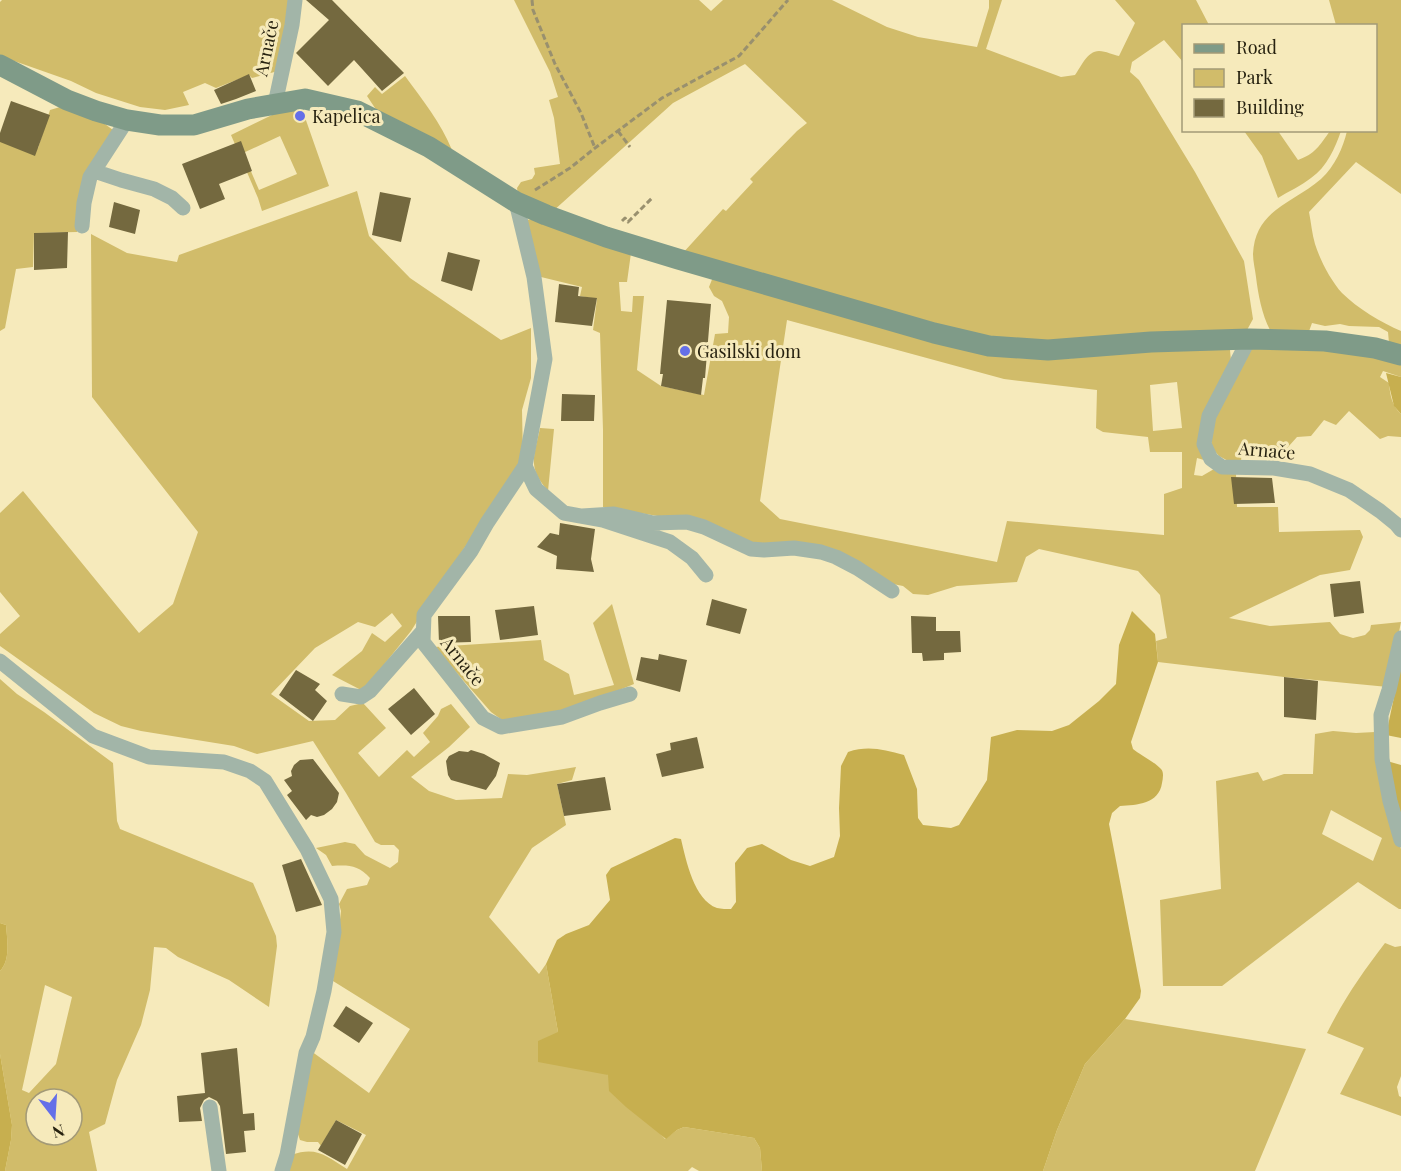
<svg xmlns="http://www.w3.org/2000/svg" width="1401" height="1171" font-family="'Playfair Display',serif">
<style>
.green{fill:#d1bc6a;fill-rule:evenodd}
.forest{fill:#c7af4f}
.building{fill:#74693f}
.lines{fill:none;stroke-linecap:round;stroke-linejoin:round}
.path{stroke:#99906e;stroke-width:3;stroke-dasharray:6 3;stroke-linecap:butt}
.street{stroke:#a2b5a8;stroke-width:15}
.secondary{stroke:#7f9b88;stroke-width:21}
.poi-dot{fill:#646fe8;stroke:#f6eabb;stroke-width:2}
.labels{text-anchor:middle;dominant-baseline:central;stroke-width:6;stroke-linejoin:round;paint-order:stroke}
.street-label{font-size:18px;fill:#272210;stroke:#f6eabb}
.poi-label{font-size:18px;fill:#272210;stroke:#f6eabb;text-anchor:start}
</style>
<rect width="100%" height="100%" fill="#f6eabb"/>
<path class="green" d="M2 0H290L278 71 252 78 249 75 216 88 205 83 183 92 189 105 165 110 140 107 96 93 71 81 0 56V2Z
M514 0H699L711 11 723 0H832L887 27 918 37 977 47 989 8V0H1002L986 49 1061 77 1075 75C1081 67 1087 51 1099 51 1106 51 1113 55 1119 56L1135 23 1115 0H1196L1209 25 1184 26 1183 62 1164 40 1132 62 1130 72 1139 80 1195 172 1244 261 1253 319 1247 330 1044 343 975 334 682 254 723 209 726 211 753 182 750 179 797 131 807 123 745 64 673 103 552 212 518 194 517 188 521 182 532 179 535 174 534 168 560 164 554 118 549 100 558 97 550 72Z
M1329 0H1401V194L1356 162 1309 212C1311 222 1312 234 1315 244 1320 260 1331 281 1342 293 1357 308 1382 323 1401 331V346L1389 343 1388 332 1379 327 1349 326 1340 324 1325 326 1312 323 1308 334 1270 330C1262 315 1258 294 1256 277 1255 269 1253 261 1253 254 1255 209 1294 203 1321 179 1335 166 1343 148 1347 131L1376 130V26L1336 25Z
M405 76C422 99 441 123 452 150L377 111 367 96 375 87 382 94Z
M301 106 329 186 262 211 258 198 231 135 272 115ZM280 136 297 174 259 190 243 153Z
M60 107 105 124 113 130 81 193 77 232 34 233 33 267 16 269 5 328 0 331V138L38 148 50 110Z
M1244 131H1278L1298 160C1315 154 1320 145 1330 131H1341C1335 148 1327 167 1311 178 1301 186 1289 191 1278 198L1262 156Z
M357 191 369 236 410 278 501 340 531 328V378L522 410 523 458 512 478 448 572 411 631 363 691 332 675 362 651 372 633 385 642 402 626 392 613 375 627 358 622 315 648 271 694 309 721 335 720 350 706 363 703 386 728 358 753 379 777 407 750 414 757 430 742 423 733 438 716 441 709 451 704 470 727 449 747 411 777 429 791 456 800 502 798 508 774 527 775 576 767 572 780 557 784 566 825 532 848 489 917 539 974 546 964 558 1032 608 1075 665 1139 677 1130 684 1127 754 1138 760 1148 762 1171H699L692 1167 688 1171H286L291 1155C317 1146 326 1156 347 1169L366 1135 336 1120 321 1146 318 1142H307L300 1140 297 1131 311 1051 369 1093 410 1029 333 981 341 911 339 904 347 889 367 885 370 878C358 865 349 865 332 866L326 855 316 848 345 842 355 844 365 855 390 868 398 862 399 850 394 845H381L375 842 346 793 313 741 257 754 234 746 141 731 121 726 94 713 0 646V634L20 616 0 592V513L23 491 139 633 173 604 198 532 92 397 91 234 127 253 177 262 179 255Z
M533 219 631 253 627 282H619L621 311 632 312 633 296H644L637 370 661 386 704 395 715 334 728 333 729 317 722 301 714 296 709 287 713 277 1017 358 1062 359 1131 353 1223 347 1230 350 1231 361 1204 460 1197 458 1194 475 1202 476 1214 469 1236 474 1237 507H1278L1279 532 1360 530 1363 537 1350 570 1320 575 1229 618 1270 626 1330 622 1340 634 1353 638 1365 635 1370 630 1371 625 1401 622 1388 687 1284 677 1158 662 1156 641 1167 638 1160 595 1138 571 1039 549 1026 557 1017 582 957 586 928 595 913 594 903 586 893 584 851 561 752 544 664 517 603 507V430L600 333 593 330 597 299 580 296 582 287 541 277 526 220ZM787 320 1004 379 1097 390 1096 428 1103 432 1148 437 1150 452H1182V488L1164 494V535L1007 521 997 562 780 519 760 501ZM1177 382 1182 428 1153 431 1150 385Z
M1248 346 1331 349 1401 363V377L1383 371 1380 377 1389 383C1390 395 1392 406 1401 414V437L1388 436 1380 439 1349 411 1336 425 1324 420 1311 436 1297 437 1280 456 1259 448 1242 450 1241 461 1232 463 1219 456 1212 448 1210 428Z
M540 428 554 429 548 491C527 467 534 457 540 428Z
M612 604 634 684 590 702 519 722 502 720 491 712 434 647 541 640 544 660 569 674 574 695 614 685 593 623Z
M0 679 17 694 44 712 113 763 117 821 120 829 253 883 276 936 277 946 269 1007 229 980 178 957 166 948 154 947 150 990 141 1025 117 1080 105 1124 89 1132 97 1171H5L11 1140 12 1125 0 1054V971C11 960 7 939 6 925L0 923ZM45 985 72 997 56 1064 29 1093 22 1090ZM36 1099H72V1135H36Z
M1333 731 1356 733 1375 732 1386 802 1401 849V909H1399L1358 882 1222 986H1163L1160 900 1221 889 1216 781 1258 772 1263 781 1284 774H1313L1315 734ZM1331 810 1382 838 1373 861 1322 834Z
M1385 943 1395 947 1401 946V1076L1397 1087 1399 1096 1401 1097V1116L1340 1094 1364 1048 1327 1033C1344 999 1362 973 1385 943Z
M1125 1019 1306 1049 1255 1171H1043L1057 1130 1085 1064Z"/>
<path class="forest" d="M1386 373 1401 377V414L1394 406Z
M1132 611 1155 634 1158 662 1131 742 1133 749C1139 754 1156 763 1161 769 1164 772 1163 778 1162 783 1159 804 1137 805 1120 806L1112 813 1109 824 1141 991 1140 998 1125 1019 1085 1064 1057 1130 1043 1171H762L760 1148 754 1138 684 1127 677 1130 666 1139 626 1107 609 1091 608 1075 538 1062V1041L558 1032 546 964 557 940 566 934 589 925 610 900 606 875 611 868 675 838 681 839C686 860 694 900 717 908 721 909 727 909 731 909L736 902 735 863 747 848 762 844 791 860 810 866 834 857 840 836 839 808 841 766 848 752C869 745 884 750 904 755L917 789 918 818 923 825 951 828 959 825 987 780 991 737 1017 730 1052 731 1069 725 1099 701 1116 684 1119 645Z
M1401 664V738L1386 735Z
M1387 761 1401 765V819Z
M0 923 6 925C7 939 11 960 0 971Z
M0 1054 12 1125 11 1140 5 1171H0Z"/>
<path class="building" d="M306 0H332L404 73 382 91 354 60 328 86 296 53 329 20Z
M249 74 256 91 236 99 221 104 214 90Z
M11 101 50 115 35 156 0 142V133Z
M241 141 252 171 219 184 225 199 200 209 182 164Z
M380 192 411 198 401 242 372 235Z
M114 202 140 210 135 234 109 227Z
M68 232 67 268 34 270V233Z
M448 252 480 260 472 291 441 281Z
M559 284 579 287 578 296 597 298 592 326 555 322Z
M667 300 711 304 705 378H703L701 395 661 386 663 374H660Z
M562 394 595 395 594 421H561Z
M1231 477 1272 478 1275 503 1234 504Z
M560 523 595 529 591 559 594 572 556 569 557 556 537 547 550 533 559 535Z
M1360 581 1364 613 1334 617 1330 584Z
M712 599 747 609 740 634 706 625Z
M534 606 538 635 500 640 495 610Z
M438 616H470L471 642 439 643Z
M911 616 936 617V631H960L961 652 944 653V660L923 661 922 653H912Z
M659 654 687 660 680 692 636 680 641 657 658 660Z
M296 670 320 684 315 690 327 701 313 721 279 695Z
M1284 677 1318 681 1316 720 1284 717Z
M414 688 435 714 411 735 388 709Z
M697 737 704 768 662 777 656 754 671 750 670 743Z
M471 750 484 754 500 763 496 776 486 790 451 780 448 775 446 761 449 756 459 751 468 752Z
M313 759 339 793 337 802 332 809 324 815 317 817 311 815 306 820 287 795 292 791 284 780 292 776 291 771 294 765 300 760Z
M605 777 611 810 564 816 557 784Z
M301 859 322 905 296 912 282 865Z
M346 1006 373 1023 359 1043 333 1026Z
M237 1048 243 1114 254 1113 255 1130 244 1131 246 1152 226 1154 220 1106 217 1101 209 1097 204 1100 200 1108 202 1121 179 1122 177 1096 205 1093 201 1053Z
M336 1120 362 1134 345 1165 318 1150Z"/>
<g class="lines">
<path class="path" d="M532 0 533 10 555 64 581 113 595 148
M618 131 630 147
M535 190 570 168 595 148 662 98 739 56 788 0
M622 221 625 218 628 222 652 198"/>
<path class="street" d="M275 104 292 25 295 0
M94 171 121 180 154 189 172 198 183 208
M516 202 534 277 545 359 525 466 487 523 471 551 424 615 423 642 483 718 501 727 562 717 600 703 630 694
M82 226 84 203 90 177 127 120
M1249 339 1209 416 1204 444 1211 459 1222 467 1274 468 1310 474 1349 490 1380 511 1396 524 1401 530
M525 466 536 489 564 513 603 520 670 542 692 558 706 575
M582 516 614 514 653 523 687 522 704 527 751 549 764 550 794 548 821 552 836 557 857 568 892 591
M1401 638 1389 690 1381 715 1382 759 1390 801 1401 840
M0 661 93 736 149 757 224 762 250 771 265 781 307 849 331 899 334 932 324 991 313 1037 306 1053 287 1155 282 1171
M342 694 361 697 370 691 423 631
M210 1107 219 1171"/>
<path class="secondary" d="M0 65 67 100 96 111 127 120 160 125H194L248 109 305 99 357 111 429 147 516 202 546 215 606 237 678 259 934 333 989 346 1048 350 1151 342 1249 339 1325 341 1375 348 1401 355"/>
</g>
<g class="poi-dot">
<circle cx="300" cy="116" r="6"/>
<circle cx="685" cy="351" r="6"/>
</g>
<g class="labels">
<g class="street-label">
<text transform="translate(266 48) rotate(-78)">Arnače</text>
<text transform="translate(1267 450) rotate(5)">Arnače</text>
<text transform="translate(463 661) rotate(51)">Arnače</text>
</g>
<g class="poi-label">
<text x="312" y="116">Kapelica</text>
<text x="697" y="351">Gasilski dom</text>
</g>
</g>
<rect x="1182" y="24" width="195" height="108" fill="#f6eabb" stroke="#a39a77" stroke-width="1.5"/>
<rect x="1194" y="44" width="30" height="9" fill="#7f9b88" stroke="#a39a77" stroke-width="1.5"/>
<text x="1236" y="54" font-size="18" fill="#272210">Road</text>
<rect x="1194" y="69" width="30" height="18" fill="#d1bc6a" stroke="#a39a77" stroke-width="1.5"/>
<text x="1236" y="84" font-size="18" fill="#272210">Park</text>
<rect x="1194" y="99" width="30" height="18" fill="#74693f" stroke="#a39a77" stroke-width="1.5"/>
<text x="1236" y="114" font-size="18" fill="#272210">Building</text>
<g transform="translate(54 1117) rotate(163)"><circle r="28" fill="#f6eabb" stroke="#a39a77" stroke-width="1.5"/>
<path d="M0-4.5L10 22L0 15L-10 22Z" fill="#646fe8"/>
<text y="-9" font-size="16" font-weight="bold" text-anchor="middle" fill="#272210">N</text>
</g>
</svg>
